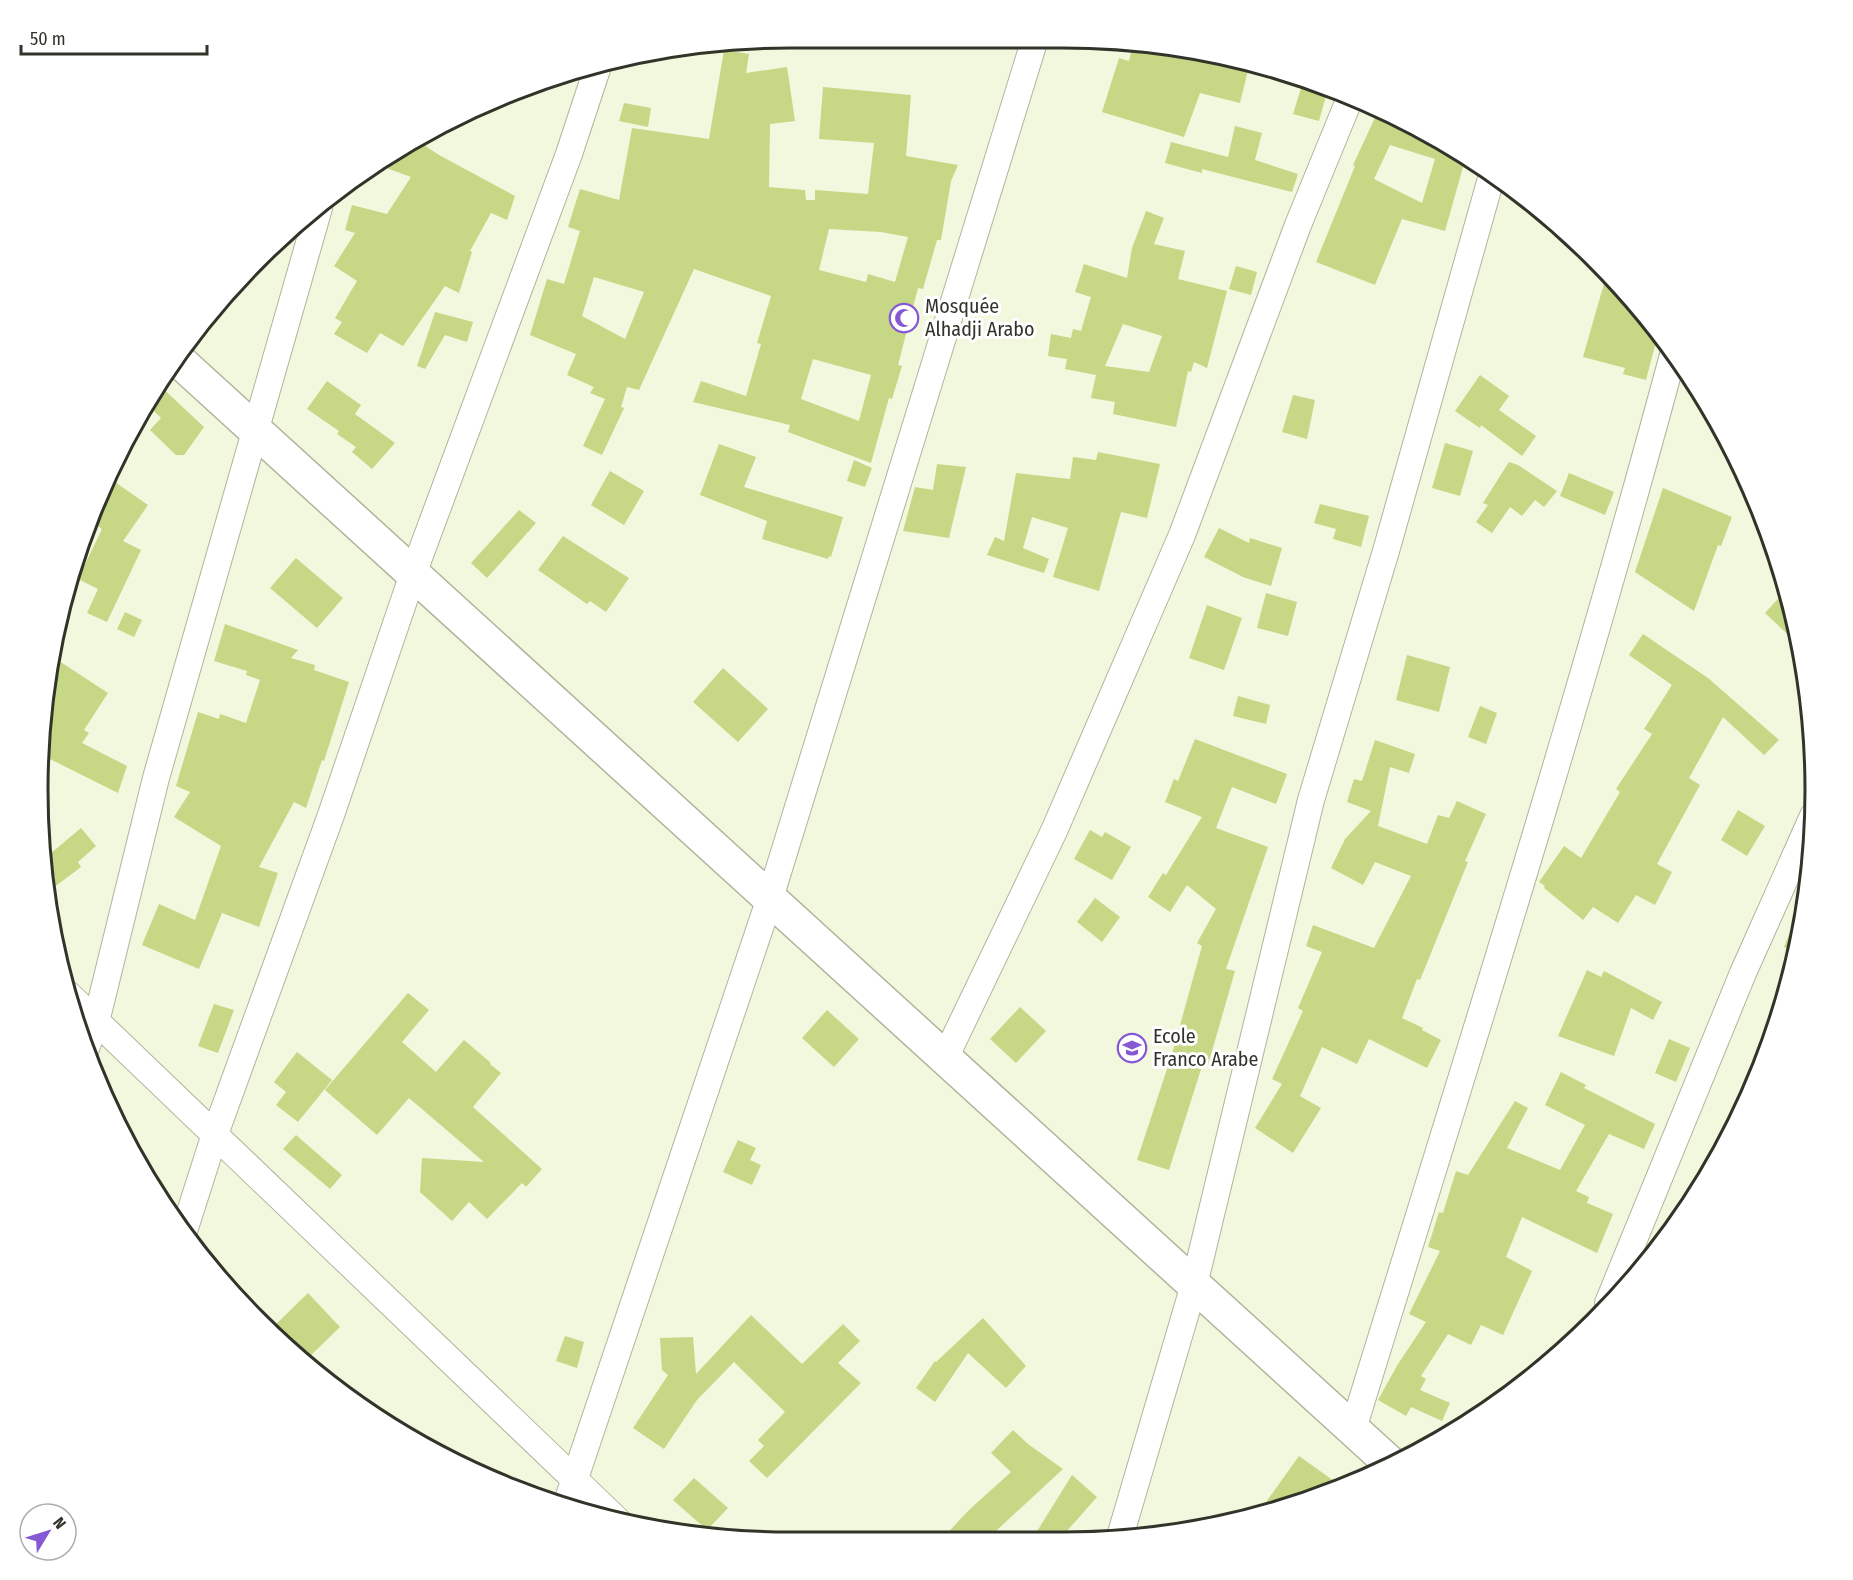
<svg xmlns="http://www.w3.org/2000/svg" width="1853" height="1580" font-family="'Fira Sans Condensed',sans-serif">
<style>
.building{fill:#c6d786;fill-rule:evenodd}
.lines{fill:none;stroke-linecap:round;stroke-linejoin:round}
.street-casing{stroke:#afb59c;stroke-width:28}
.secondary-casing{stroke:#afb59c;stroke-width:36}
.street{stroke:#fff;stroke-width:26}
.secondary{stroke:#fff;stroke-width:33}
.labels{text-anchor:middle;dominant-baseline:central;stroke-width:6;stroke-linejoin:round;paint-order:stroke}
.poi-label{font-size:20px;fill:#313429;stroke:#fff;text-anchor:start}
.rim{fill:none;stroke:#313429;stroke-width:3}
</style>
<rect width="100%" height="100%" fill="#f1f8dd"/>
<path class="building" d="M1133 43 1161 44 1250 62 1240 103 1200 93 1184 137 1102 112 1119 58 1129 61Z
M724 50 749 54 746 73 787 67 795 121 770 124 769 187 805 190 806 200H815V190L868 194 874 143 819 139 823 87 911 95 906 156 958 165 951 181 941 240H937L923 289 918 288 898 365 902 366 892 399 889 398 871 463 788 432 790 425 693 402 701 381 746 396 761 344 757 343 771 296 694 269 639 390 627 387 621 407 624 408 602 455 583 446 605 399 590 393 594 387 567 375 576 354 530 335 547 279 564 284 580 231 568 227 580 189 619 200 632 128 709 139ZM829 229 881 232 908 237 895 282 868 274 866 282 819 270ZM594 277 644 292 625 339 582 316ZM813 359 871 375 859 421 801 399Z
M1302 85 1327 92 1319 121 1293 114Z
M624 103 651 108 648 127 619 121Z
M1379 109 1397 116 1474 164 1472 170 1463 167 1445 231 1402 219 1375 285 1316 262 1355 166 1353 165ZM1390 145 1435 159 1422 203 1374 179Z
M1235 126 1262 133 1255 160 1298 174 1292 192 1202 169V173L1165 163 1171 142 1228 157Z
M418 141 439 155 515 196 507 220 491 213 470 251 472 252 459 293 445 286 403 346 380 333 367 353 334 334 342 322 335 318 357 281 334 266 355 233 345 230 352 205 387 214 411 177 381 166Z
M1146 211 1164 218 1154 244 1185 251 1178 279 1227 291 1207 368 1194 362 1191 372 1188 371 1176 427 1113 414 1115 402 1091 398 1096 375 1065 369 1067 359 1048 356 1051 334 1071 338 1073 329 1081 331 1091 297 1075 292 1084 264 1127 278 1132 248ZM1123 324 1162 336 1149 372 1105 366Z
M1236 266 1257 272 1251 295 1229 289Z
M1607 273 1629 294 1658 334 1646 380 1623 374 1625 368 1583 357Z
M435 312 473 322 467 342 445 335 425 369 417 366Z
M1480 375 1509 396 1499 410 1536 436 1522 456 1481 425 1480 428 1455 411Z
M327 381 361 405 355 414 395 443 372 469 352 452 356 447 337 434 339 431 307 409Z
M158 384 204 427 184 455H176L150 430 161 418 147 404Z
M1293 395 1315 400 1307 439 1282 432Z
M1445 443 1473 451 1460 496 1432 488Z
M719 444 756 457 744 487 843 517 831 557 829 556 828 559 762 539 767 521 700 495Z
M1098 452 1160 464 1147 518 1121 512 1099 591 1053 577 1068 528 1032 517 1023 548 1049 559 1044 573 987 555 995 537 1004 541 1016 473 1070 479 1073 457 1096 460Z
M854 460 872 468 865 487 847 481Z
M1509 462 1518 465 1557 491 1544 507 1535 500 1522 516 1510 507 1492 533 1476 522 1488 505 1483 503Z
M937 464 966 467 949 538 903 531 915 487 933 490Z
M610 471 644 491 624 525 591 505Z
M1569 473 1614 492 1605 515 1560 496Z
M112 480 148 505 123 541 141 550 107 622 87 613 98 589 78 579 102 529 95 524 104 510 96 504Z
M1663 488 1732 517 1721 546 1718 545 1694 611 1635 572Z
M1320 504 1369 516 1361 547 1333 539 1336 529 1314 523Z
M519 510 536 523 487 578 471 563Z
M1219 528 1249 543 1250 538 1282 548 1271 586 1243 577 1204 557Z
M563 536 629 578 606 612 590 601 587 604 538 570Z
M296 558 343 598 317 628 270 588Z
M1785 591 1789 607 1798 644 1765 613Z
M1266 593 1297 602 1288 636 1257 628Z
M1207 605 1242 618 1224 670 1189 658Z
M125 612 142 620 134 637 117 629Z
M225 624 298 650 291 658 315 665 314 670 349 682 324 761 322 760 306 808 294 802 259 867 278 873 259 927 222 913 199 969 142 945 159 904 195 920 221 846 174 817 190 792 176 786 198 712 219 719 220 714 246 723 260 680 246 675 247 671 214 661Z
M1643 634 1708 678 1779 740 1764 755 1723 717 1689 778 1700 785 1657 864 1672 872 1655 905 1636 895 1618 923 1593 907 1583 920 1544 888 1545 886 1539 882 1564 846 1581 858 1620 792 1616 789 1652 734 1644 729 1672 685 1629 655Z
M1407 655 1450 667 1439 712 1396 700Z
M53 657 108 693 84 730 89 733 82 743 127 766 118 793 44 756V691Z
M723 668 768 709 738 742 693 702Z
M1238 696 1270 705 1266 724 1233 716Z
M1480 706 1497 713 1486 744 1468 737Z
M1195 739 1287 774 1276 804 1232 787 1216 828 1268 847 1226 969 1235 971 1208 1065 1203 1063 1169 1170 1137 1160 1172 1054 1202 946 1197 943 1216 909 1187 885 1170 912 1148 897 1163 873 1166 875 1202 817 1165 802 1174 779 1178 781Z
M1375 740 1415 754 1409 773 1390 767 1378 826 1427 844 1438 815 1449 818 1457 801 1486 814 1465 861 1468 862 1420 980 1417 979 1402 1018 1423 1028 1422 1030 1441 1040 1427 1068 1369 1039 1357 1064 1322 1047 1300 1096 1321 1108 1293 1153 1255 1128 1282 1084 1272 1079 1303 1011 1298 1008 1322 952 1306 946 1313 925 1374 948 1411 876 1375 862 1363 885 1331 868 1345 839 1371 811 1347 802 1354 779 1362 781Z
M1738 810 1765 826 1747 856 1721 840Z
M81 828 96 846 78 862 81 867 45 894 44 859Z
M1090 830 1102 837 1105 832 1131 847 1112 880 1074 859Z
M1095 898 1120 917 1102 942 1077 922Z
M1794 922 1800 925 1795 952 1784 947Z
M1587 970 1601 977 1604 971 1662 1002 1653 1020 1631 1008 1614 1056 1558 1036Z
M408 993 429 1010 402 1042 436 1072 464 1040 491 1063 490 1064 501 1073 473 1107 542 1169 526 1187 522 1183 487 1219 469 1202 452 1221 420 1192 422 1158 484 1162 409 1098 377 1135 325 1090Z
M214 1004 234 1010 218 1053 198 1046Z
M1020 1007 1046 1031 1016 1063 990 1039Z
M827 1010 859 1039 834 1067 802 1038Z
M1669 1039 1690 1048 1676 1082 1655 1073Z
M297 1052 332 1080 298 1122 276 1105 286 1092 274 1082Z
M1561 1072 1586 1085 1584 1088 1655 1124 1644 1149 1609 1134 1576 1191 1589 1197 1587 1203 1613 1214 1597 1253 1522 1217 1506 1257 1532 1271 1503 1335 1481 1325 1471 1345 1448 1334 1421 1376 1426 1379 1420 1390 1450 1403 1442 1421 1411 1407 1406 1416 1378 1400 1398 1364 1426 1322 1409 1314 1440 1251 1428 1247 1439 1212 1443 1213 1456 1171 1468 1175 1515 1101 1528 1108 1507 1148 1560 1170 1585 1125 1545 1105Z
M296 1135 342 1175 330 1189 283 1149Z
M738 1140 756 1148 750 1160 761 1165 752 1185 723 1172Z
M308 1293 340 1327 305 1361 269 1331Z
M751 1315 802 1364 843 1324 860 1341 838 1363 861 1383 767 1478 749 1461 764 1446 758 1440 785 1412 734 1362 697 1400 664 1449 633 1428 668 1375 662 1370 660 1338 693 1337 696 1374Z
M983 1318 1026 1366 1006 1388 968 1353 935 1402 916 1388 935 1361 936 1362Z
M565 1336 584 1342 577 1368 556 1361Z
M1013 1430 1028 1444 1063 1469 984 1542H939L969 1510 1011 1472 991 1453Z
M1299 1456 1341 1486 1305 1502 1259 1512Z
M1072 1475 1097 1497 1058 1541H1031Z
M694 1478 728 1508 707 1530 673 1500Z"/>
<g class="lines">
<g class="street-casing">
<path id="street" d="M69 995 617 1520
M86 1048 96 1022 156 778 319 208
M945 1058 1054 831 1182 535 1298 225 1350 98
M184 1231 215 1134 331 815 413 574 569 154 599 63
M1608 1303 1743 973 1813 816
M1353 1429C1463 1072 1576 716 1673 355
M566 1505 770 898 1034 42
M1119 1540 1194 1285 1311 800 1386 551 1492 175"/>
</g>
<g class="secondary-casing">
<path id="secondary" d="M176 358 1391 1464"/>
</g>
<use href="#street" class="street"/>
<use href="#secondary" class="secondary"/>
</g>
<defs>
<g id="mosque-ring" transform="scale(1.5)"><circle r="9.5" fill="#fff" stroke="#8559d3" stroke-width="1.5"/><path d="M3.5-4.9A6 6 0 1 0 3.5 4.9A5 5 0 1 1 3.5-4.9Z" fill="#8559d3"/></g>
<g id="school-ring" transform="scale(1.5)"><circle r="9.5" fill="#fff" stroke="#8559d3" stroke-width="1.5"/><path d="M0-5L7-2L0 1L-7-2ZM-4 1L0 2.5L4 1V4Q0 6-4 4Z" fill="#8559d3"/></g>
</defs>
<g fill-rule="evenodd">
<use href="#mosque-ring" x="904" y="318"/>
<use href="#school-ring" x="1132" y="1048"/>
</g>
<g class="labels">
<g class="poi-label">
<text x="925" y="306">Mosquée<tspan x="925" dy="23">Alhadji Arabo</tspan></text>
<text x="1153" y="1036">Ecole<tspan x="1153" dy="23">Franco Arabe</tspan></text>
</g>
</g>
<path d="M0 0H1853V1580H0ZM790 48H1063A742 742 0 0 1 1805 790V790A742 742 0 0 1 1063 1532H790A742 742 0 0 1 48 790V790A742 742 0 0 1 790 48Z" fill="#fff" fill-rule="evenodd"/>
<path class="rim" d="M790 48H1063A742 742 0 0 1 1805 790V790A742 742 0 0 1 1063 1532H790A742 742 0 0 1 48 790V790A742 742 0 0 1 790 48Z"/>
<g transform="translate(48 1532) rotate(52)"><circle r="28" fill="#ffffff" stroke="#adaea9" stroke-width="1.5"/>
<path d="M0-4.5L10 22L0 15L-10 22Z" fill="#8559d3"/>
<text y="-9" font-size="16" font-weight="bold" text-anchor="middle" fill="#313429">N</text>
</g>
<path d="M21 45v9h186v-9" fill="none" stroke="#313429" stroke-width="3"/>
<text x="30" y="45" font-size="18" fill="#313429" stroke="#ffffff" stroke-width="4.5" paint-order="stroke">50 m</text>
</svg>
